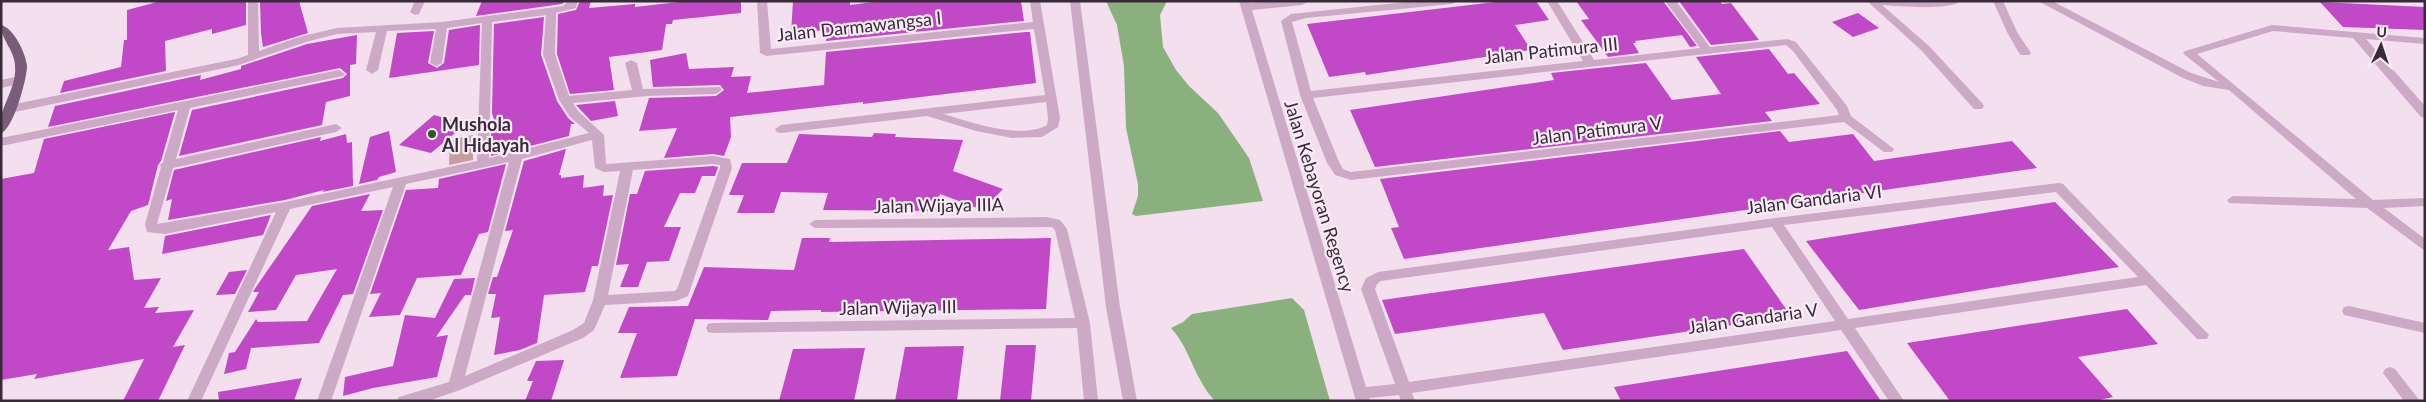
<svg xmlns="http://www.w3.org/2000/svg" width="2426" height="402" font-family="Lato,sans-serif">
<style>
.green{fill:#c3a09e}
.water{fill:#8ab17d}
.building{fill:#c149c7}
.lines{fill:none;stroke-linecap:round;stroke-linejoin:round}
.minor{fill:#ccaac6;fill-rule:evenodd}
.major{fill:#7b5b7a;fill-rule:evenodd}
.poi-dot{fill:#2c5c1f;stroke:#faecf7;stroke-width:2}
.labels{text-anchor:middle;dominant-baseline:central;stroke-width:4.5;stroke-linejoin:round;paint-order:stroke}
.street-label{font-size:18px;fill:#392a39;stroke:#faecf7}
.poi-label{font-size:18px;font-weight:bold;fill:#392a39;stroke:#faecf7;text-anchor:start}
</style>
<rect width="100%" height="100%" fill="#f3dfee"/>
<path class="green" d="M473 135V160L449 165 450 140Z"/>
<path class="water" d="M1106 1H1167L1160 15 1163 47 1176 70 1189 86 1218 113 1249 158 1263 201 1136 216 1132 214 1138 196V184L1126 128 1124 66 1117 25Z
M1292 298 1304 310 1330 401H1215C1193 377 1191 350 1171 328L1183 322 1192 314Z"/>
<path class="building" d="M161 1H246V25L212 34V29L165 41 166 71 60 93 64 81 121 67 124 40H127V10Z
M260 1H299L308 33 263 47 261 33Z
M482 1H565L562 4 476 16Z
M580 1H591L589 8 635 4V7L687 1H741V13L673 20 672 24H666L662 50 609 57 614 90 570 94 557 54 558 14 576 10Z
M793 1H850V5L881 1H1021L1024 21 826 41 827 33 824 34V30L791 34Z
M1504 1H1536L1549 20 1515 25 1531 50 1366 75 1365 72 1329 77 1307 24Z
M1576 1H1663L1697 46 1690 47 1682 35 1635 41 1636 43H1633L1639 53 1608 57 1581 20 1589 19Z
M1679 1H1720L1722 4 1731 3 1759 40 1711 45Z
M2320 2 2425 7V30L2343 27Z
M1858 13 1879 28 1853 37 1832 22Z
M544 17 541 55 557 101 568 118 575 124H571L569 136 491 156V131L498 133 492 113 494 24Z
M480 25 479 65 389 78 397 33 434 31 428 63 437 68 444 63 449 30Z
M1026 32H1030L1036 83 863 104V102L730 117 731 137 724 156 713 154 664 158 677 128 639 131 649 98 716 96 724 90 720 85 653 87 650 60 686 53 689 69 734 67 731 77 751 76 747 93 824 85 826 52Z
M357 35 356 64 350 65V96L326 102 322 125 179 156 192 110 343 78 347 74 340 68 48 127 55 106 201 75 200 80 241 69V66L307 44Z
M1769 49 1788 74 1794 73 1820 104 1765 112 1772 121 1375 167 1350 110 1554 80 1551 73 1646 63 1672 100 1721 94 1696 57Z
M615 101 618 116 591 121 576 105Z
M175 112 161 161 158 165 148 205 131 211 108 250 129 247 134 280 161 278 144 308 159 307 155 313 194 310 173 347 185 345 158 401H123L144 359 34 379 37 374 1 380V179L34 173 44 139Z
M434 115 466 124 431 153 399 145Z
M389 131 396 172 379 177 377 180 359 184 370 137Z
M1780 131 1789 142 1853 134 1874 161 2012 141 2037 168 1404 259 1391 228 1399 227 1380 179Z
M874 133 896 134 895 137 963 140 953 171 1003 189 983 210 940 194 935 211 823 210 828 193 781 192 774 213H737L744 195H729L742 163H787L799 134 872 137Z
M346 134 347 143 352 142 353 186 322 192 324 190 285 200 168 220 172 199 166 201 174 170 321 137 320 141Z
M566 149 559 175H561V178L584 175 583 188 604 185 603 196 613 195 598 266H592L585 292 544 295 537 343 520 350 494 355 500 317 491 318 496 294H488L493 277H497L513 230 505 231 524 161Z
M506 164 488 232 479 234 461 275 417 278 400 315 369 317 381 293 370 294 406 190 438 188 439 179Z
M713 166 718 167 715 176H702L695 193H680L664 227H681L669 261 647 262 638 287H620L629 264 616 265 630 194H637L645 171Z
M370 194 361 211 383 210 353 294 343 295 319 343 251 348 246 369 224 374 229 353 235 352 256 319 258 322 307 321 337 269 296 275 276 310 248 312 259 292H253L254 290 312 206Z
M2055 202 2119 267 1859 310 1806 241Z
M271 215 263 235 162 254 165 236Z
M802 238H830L829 242 1051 238 1046 309 821 312V310L771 311 768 320 695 319 677 376 620 378 637 333H618L629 307 688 306 704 267 794 270Z
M1744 249 1791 316 1563 350 1544 313 1395 334 1382 300Z
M247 270 235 294 216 295 229 272Z
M475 278 471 295H465L436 337 448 335 437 377 373 388 343 396 345 377 393 366 405 315 435 318 454 279Z
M2127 309 2158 344 2078 357 2113 397 2095 401H1950L1907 343Z
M1006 345H1036L1031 401H1000Z
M964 346 957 401H895L905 347Z
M865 348 854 401H779L793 349Z
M1847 351 1881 401H1621L1614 387Z
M564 360 551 401H525L533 381H527L536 361Z
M302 378 294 401H219L218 392Z"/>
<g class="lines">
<path class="minor" d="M248 1H258L259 51 299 37 337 28 442 22 563 6 568 1H578L576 8 556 13 555 54 569 96 632 90 625 63 631 60 637 63 643 89 720 87 722 90 716 94 648 96 573 103 578 111 604 135 606 164 713 156 730 159 732 168 688 296 676 301 605 305 594 330 583 338 460 390 428 401H397L399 397 449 382 509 162 406 184 331 401H317L393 187 290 209 201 401H187L276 212 165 234 147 232 145 224 161 167 160 165 163 162 178 110 1 146V138L339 70 345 74 343 76 190 108 176 159 336 124 342 128 336 132 173 168 157 224 285 202 477 161 482 23 447 28 442 63 436 66 430 63 436 29 387 31 378 70 372 74 366 70 376 32 337 34 306 42 239 65 10 113 4 109 10 105 236 59 248 55ZM546 15 543 54 559 100 570 117 589 133 489 158 492 22ZM592 140 595 168 604 172 620 171 593 300 584 323 573 330 465 376 522 159ZM713 164 720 165V168L677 289 674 291 608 295 633 170Z
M415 1H425L419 14 415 15 410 12Z
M757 1H767L771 49 1033 22 1030 1H1040L1060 118 1058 127 1042 137 1012 138 976 131 927 116 781 133 777 132 775 129 781 125 1045 95 1034 29 766 56 760 53ZM1046 102 1048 118 1047 125C1020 140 971 122 943 114Z
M1070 1H1080L1120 307 1137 401H1123L1106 307Z
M1239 1H1249L1250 3 1275 1 1307 2 1302 5 1252 10 1366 387 1395 384 1361 289 1366 278 1378 272 1775 218 2059 183 2063 184 2209 335 2207 339H2197L2146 285 1855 328 1904 401H1889L1841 330 1412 393 1415 401H1401L1399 395 1369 398 1370 401H1356ZM2056 192 2138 277 1848 319 1784 225ZM1772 227 1835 321 1409 382 1375 289 1377 284 1381 281Z
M1416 1H1457L1452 4 1306 18 1292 22 1311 91 1583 61 1547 1H1557L1594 60 1700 48 1665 1H1676L1710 47 1787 39 1796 42 1847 106 1851 116 1894 149 1892 152H1884L1844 122 1351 180 1335 175 1327 163 1300 95 1281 21 1291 14ZM1786 45 1793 51 1837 110 1839 115 1351 172 1343 169 1339 162 1313 98Z
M1867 1H1961C1949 11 1899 6 1882 5L1929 46 1982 103 1984 106 1982 109H1974L1921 50Z
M1993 1H2003L2017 32 2031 53 2029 55H2021L2019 53 2007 32Z
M2038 1H2052L2191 73 2219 82 2185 55 2183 53 2185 51 2272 25 2425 38V44L2366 39 2425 106V118L2421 117 2353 38 2273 31 2197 54 2373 200 2425 198V206L2384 208 2425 239V251L2367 208 2229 203 2227 200 2233 196 2356 199 2229 90 2203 86 2183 78Z
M19 76 23 77 25 80 23 83 1 88V80Z
M1047 217 1060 220 1067 229 1090 323 1098 401H1084L1077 328 713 333 708 332 706 328 708 324 713 323 1075 318 1055 230 1052 227 815 228 809 224 815 220Z
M2349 306 2425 323V333L2344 315 2342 311 2344 307Z
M2390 367 2395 369 2420 401H2404L2383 373 2385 369Z"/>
<path class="major" d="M1 25C14 28 26 54 27 66 27 79 13 130 1 133 1 127 0 119 2 113 7 97 17 82 15 65 14 49 1 40 1 25Z"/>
</g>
<circle class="poi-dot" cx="432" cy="134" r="5"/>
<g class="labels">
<g class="street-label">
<text transform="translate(859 26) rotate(-6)">Jalan Darmawangsa I</text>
<text transform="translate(1551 50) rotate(-6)">Jalan Patimura III</text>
<text transform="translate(1597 130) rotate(-7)">Jalan Patimura V</text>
<text transform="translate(1320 196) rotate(73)">Jalan Kebayoran Regency</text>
<text transform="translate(1814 199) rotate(-7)">Jalan Gandaria VI</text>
<text transform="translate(939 205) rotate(-1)">Jalan Wijaya IIIA</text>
<text transform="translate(898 307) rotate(-1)">Jalan Wijaya III</text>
<text transform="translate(1753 318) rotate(-8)">Jalan Gandaria V</text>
</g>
<g class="poi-label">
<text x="442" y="124">Mushola<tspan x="442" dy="21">Al Hidayah</tspan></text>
</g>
</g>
<rect width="2426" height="402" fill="none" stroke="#392a39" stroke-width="5"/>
<g transform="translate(2381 45) rotate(3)" stroke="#faecf7" stroke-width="4" paint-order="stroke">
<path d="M0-4L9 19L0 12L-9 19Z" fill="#392a39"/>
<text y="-8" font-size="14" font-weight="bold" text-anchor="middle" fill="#392a39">U</text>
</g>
</svg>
